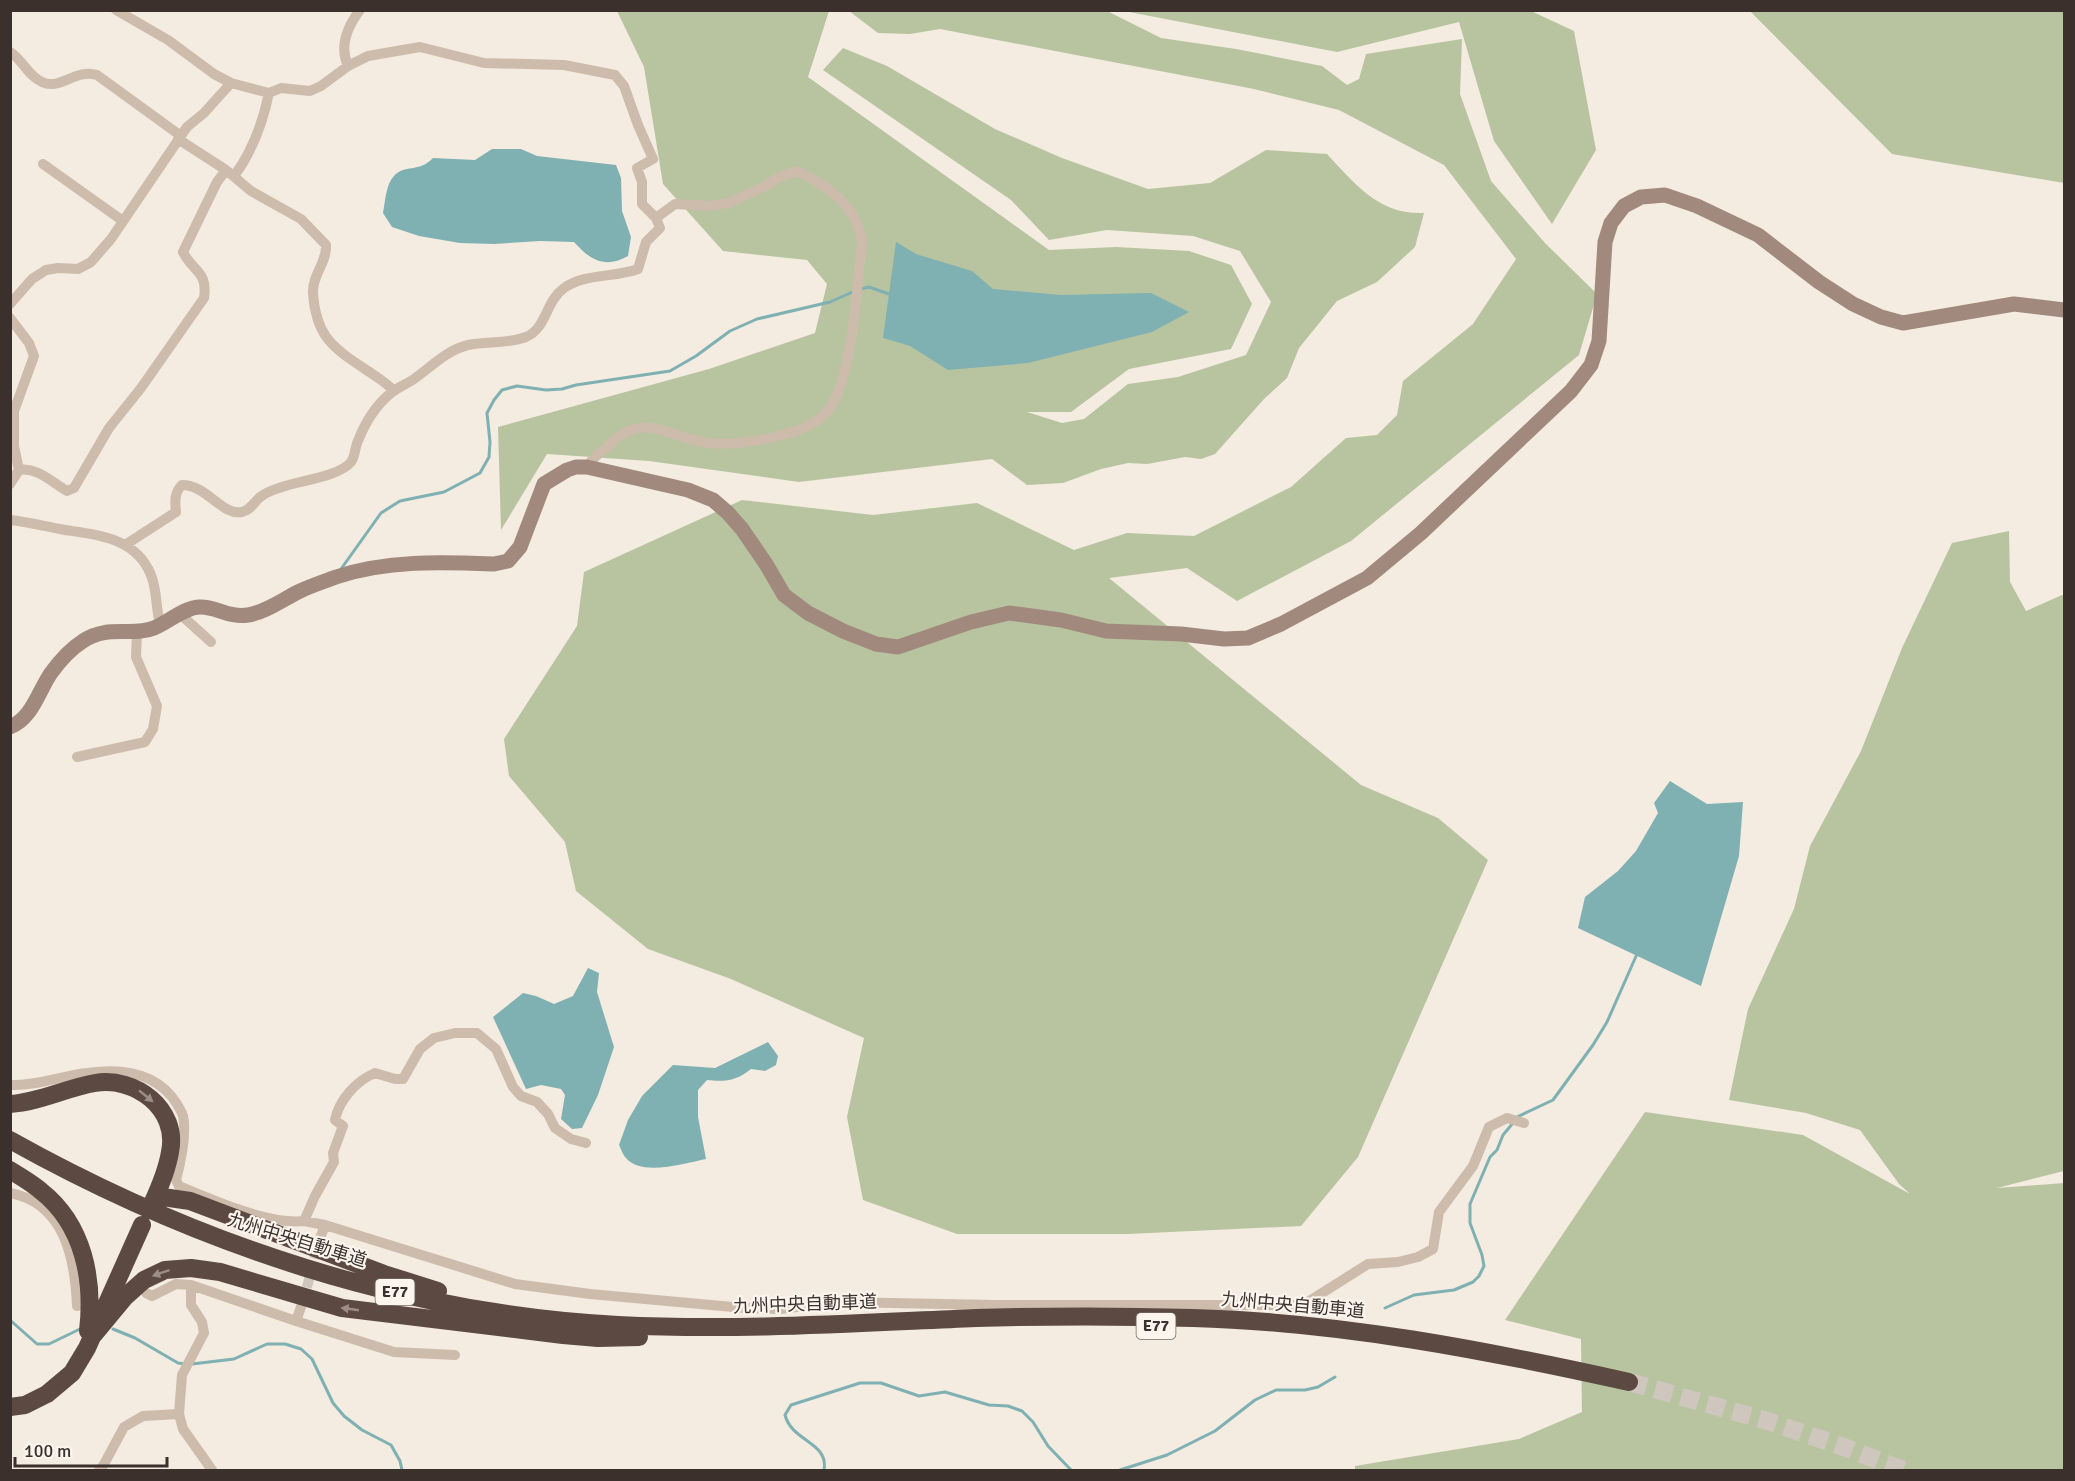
<svg xmlns="http://www.w3.org/2000/svg" width="2075" height="1481" font-family="Signika,'Noto Sans JP',sans-serif">
<style>
.green{fill:#b8c4a0}
.water{fill:#7fb0b2}
.lines{fill:none;stroke-linecap:round;stroke-linejoin:round}
.stream{stroke:#7fb0b2;stroke-width:3}
.street-tunnel{stroke:#cfc6bd;stroke-width:10;stroke-dasharray:10 5;stroke-linecap:butt}
.highway-tunnel{stroke:#cfc6bd;stroke-width:18;stroke-dasharray:18 9;stroke-linecap:butt}
.street{stroke:#cdbbac;stroke-width:10}
.secondary{stroke:#a18a7d;stroke-width:15}
.highway{stroke:#5c4a42;stroke-width:18}
.oneway{fill:#9c8e87}
.labels{text-anchor:middle;dominant-baseline:central;stroke-width:4.5;stroke-linejoin:round;paint-order:stroke}
.shield{fill:#fbf5ee;stroke:#756b66;stroke-width:1.5}
.shield-label{font-size:16px;font-weight:bold;fill:#3b302b}
.street-label{font-size:18px;fill:#3b302b;stroke:#fbf5ee}
</style>
<rect width="100%" height="100%" fill="#f4ebe1"/>
<path class="green" d="M617 11H829L808 77 1049 250 1116 247 1189 251 1231 265 1252 304 1231 349 1129 369 1071 412H1027L1062 423 1084 419 1128 384 1178 377 1246 355 1271 302 1240 251 1193 236 1107 230 1049 240 1011 200 823 70 843 48 887 66 995 129 1062 158 1148 189 1210 183 1266 150 1327 154C1355 184 1379 215 1424 213L1415 247 1377 282 1337 301 1299 348 1287 378 1264 399 1215 454 1201 459 1185 457 1147 464 1128 463 1101 469 1063 483 1027 485 992 459 799 482 649 461 547 454 501 530 498 427 709 369 815 333 827 284 807 260 723 251 663 184 644 67Z
M849 11H1107L1161 38 1236 49 1322 66 1347 85 1359 79 1366 54 1462 39 1460 94 1491 181 1545 243 1597 294 1579 355 1351 541 1237 601 1187 568 1109 578 1361 785 1438 818 1488 860 1358 1157 1301 1226 1128 1234H957L863 1200 847 1117 864 1038 731 979 648 949 576 891 565 842 509 776 504 739 577 626 584 572 742 500 873 515 977 503 1074 550 1127 533 1194 536 1291 487 1346 438 1377 435 1397 415 1403 381 1473 324 1516 259 1444 165 1339 110 1254 89 940 29 910 34 878 33Z
M1124 11H1531L1574 31 1596 150 1552 224 1494 141 1459 22 1337 52Z
M1750 11H2064V183L1892 154Z
M2009 531 2010 582 2026 611 2062 595 2064 596V1171L1997 1188 2064 1183V1470H1355V1466L1519 1439 1582 1412 1581 1339 1505 1320 1645 1112 1803 1135 1910 1194 1899 1184 1860 1130 1806 1113 1729 1100 1748 1009 1794 909 1810 846 1861 751 1902 648 1952 543Z"/>
<path class="water" d="M492 149H521L537 156 616 165 621 178 622 211 631 237 628 256C605 269 590 260 574 242L540 241 494 244 460 243 419 236 392 227 383 213C385 202 386 184 394 176 404 164 419 173 433 158L475 160Z
M896 242 916 254 972 271 993 289 1061 295 1151 293 1189 312 1152 332 1028 363 948 370 910 346 883 338Z
M1670 781 1707 804 1743 802 1739 856 1701 986 1578 928 1585 897 1618 871 1636 851 1658 813 1654 803Z
M588 968 599 973 597 992 614 1047 598 1095 582 1128 572 1129 561 1119 565 1095 561 1089 541 1085 526 1089 493 1017 523 993 536 996 554 1004 573 996Z
M768 1042 778 1056 776 1065 765 1071 751 1069C736 1081 725 1082 707 1080L698 1090V1117L706 1159C686 1163 641 1177 626 1158 623 1155 621 1149 619 1145L628 1120 642 1096 673 1065 715 1068Z"/>
<g class="lines">
<path class="stream" d="M346 10H352
M861 289 869 287 892 295
M341 569 381 513 400 501 444 492 480 473 489 457 490 442 487 413 494 400 502 390 517 386 546 390 562 389 576 385 670 371 696 356 730 331 757 319 830 302 855 291
M1517 1117 1553 1100 1593 1045 1607 1022 1637 954
M1385 1308 1414 1295 1454 1290 1473 1282 1479 1276 1484 1266 1482 1255 1470 1223V1204L1490 1157 1497 1150 1503 1135 1513 1123
M10 1320 37 1344H49L80 1329
M113 1329 135 1338 178 1363 186 1364
M192 1364 234 1359 267 1344H285L301 1349 312 1359 333 1403 344 1416 362 1430 391 1445 400 1461 402 1470
M824 1470C829 1442 792 1442 785 1415L791 1405 860 1383H881L919 1396 945 1392 989 1405 1008 1406 1022 1411 1033 1422 1048 1446 1071 1470
M1120 1470 1167 1455 1215 1431 1255 1400 1276 1390H1305L1318 1387 1335 1377"/>
<path class="street-tunnel" d="M303 1302 318 1245"/>
<path class="highway-tunnel" d="M1629 1382 1761 1419 1841 1446 1903 1470"/>
<path class="street" d="M116 10 168 40 214 74 231 83 269 93 281 88 310 91 321 86 348 66 368 56 420 47 484 63 564 65 615 75 624 86 638 125 653 159 637 168 642 182V204L656 218 660 228 646 242 638 269C614 278 585 273 564 288 545 302 547 328 526 337 508 344 486 341 468 345 447 350 431 367 414 379 407 384 398 387 391 393 376 405 365 423 358 441 355 447 355 457 351 462 339 477 297 481 279 488 272 490 264 494 259 498 253 504 250 510 242 512 222 516 207 485 182 485 174 492 175 503 176 512L125 545
M10 52C23 60 28 76 42 82 60 91 76 68 97 75L181 136
M348 66C339 46 347 27 360 10
M43 164 123 221
M226 170 251 191 301 219 326 245C327 263 312 275 313 293 316 337 333 348 368 371 377 377 387 383 394 391
M234 176C252 152 263 122 269 93
M10 304 32 279 46 270 58 268 78 269 91 262 111 239 187 127 204 113 231 83
M10 318 29 343 34 356 14 411V446L19 470 10 484
M587 467C591 459 599 454 606 448 641 411 663 434 702 442 730 448 794 437 818 420 826 414 833 405 837 395 854 353 856 292 862 246 861 210 828 185 797 171L779 177 767 185 729 203 708 206 675 204 656 218
M19 470C38 467 51 482 67 491L74 488 109 428 141 388 204 298C208 271 193 272 183 252L217 182 226 170 178 139
M10 520C29 522 47 527 65 530 99 535 136 538 151 575 158 592 155 611 161 625
M180 614 211 642
M77 757 145 742 153 729 157 706 136 657 137 631
M10 1085C37 1086 61 1076 87 1073 122 1068 157 1072 177 1104 179 1108 182 1112 183 1116 187 1135 181 1161 176 1180L179 1186C212 1200 269 1225 304 1221
M10 1193C65 1203 75 1259 77 1306
M325 1225 515 1284 590 1294 744 1308 780 1309 839 1302 996 1305H1303L1368 1264 1398 1262 1418 1257 1433 1249 1439 1212 1473 1166 1489 1127 1507 1118 1524 1123
M319 1241 325 1225 304 1221 315 1196 334 1162 333 1153 343 1126 335 1120C339 1100 356 1081 375 1073L395 1079H403L420 1049 434 1038 455 1033H477L496 1049 513 1087 521 1096 537 1102 548 1114 555 1128 571 1139 586 1143
M191 1285V1305L202 1322 204 1333 182 1375 179 1414 183 1429 212 1470
M146 1293 152 1296 176 1284 191 1285 296 1321
M302 1304 296 1321 394 1352 455 1355
M99 1470 103 1466 124 1427 143 1416 179 1414"/>
<path class="secondary" d="M10 727C32 719 39 690 51 673 59 662 72 648 83 641 108 624 132 637 154 628 169 622 183 608 199 607 216 606 228 618 248 615 266 612 282 600 298 592 310 586 323 582 336 577 387 560 440 562 494 564L508 561 520 547 544 484 567 470 576 467H587L688 490 713 500 728 513 742 529 766 564 784 595 808 613 843 631 876 644 898 647 971 622 1009 613 1061 620 1106 631 1181 634 1224 639 1248 638 1281 624 1367 578 1421 533 1571 391 1591 365 1599 341 1605 242 1611 223 1624 206 1641 197 1665 195 1697 206 1758 235 1819 282 1853 304 1881 317 1903 323 2014 304 2064 310"/>
<path class="highway" d="M10 1104C40 1102 66 1088 95 1083 135 1076 179 1109 170 1152 167 1170 159 1189 152 1204
M10 1140C196 1244 405 1314 618 1325 738 1331 857 1323 976 1318 1048 1316 1121 1316 1193 1318 1340 1322 1485 1350 1629 1382
M10 1170C21 1177 32 1183 41 1191 84 1225 94 1280 88 1331
M156 1196 190 1201 384 1274 438 1291
M91 1338 125 1297 144 1280 165 1270 191 1268 220 1272 342 1308 563 1335 598 1338 639 1337
M10 1407 25 1405 47 1394 72 1373 87 1348 142 1225"/>
</g>
<defs><path id="oneway-solid" d="M-6-.8H1V-3.2L6.5 0L1 3.2V.8H-6Z" transform="scale(1.5)"/></defs>
<g class="oneway">
<use href="#oneway-solid" transform="translate(146 1096) rotate(39)"/>
<use href="#oneway-solid" transform="translate(161 1273) rotate(161)"/>
<use href="#oneway-solid" transform="translate(350 1309) rotate(-172)"/>
</g>
<g class="labels">
<g class="shield">
<rect x="375.5" y="1279" width="39" height="26" rx="4.5"/>
<rect x="1136.5" y="1313" width="39" height="26" rx="4.5"/>
</g>
<g class="shield-label">
<text x="395" y="1292">E77</text>
<text x="1156" y="1326">E77</text>
</g>
<g class="street-label">
<text transform="translate(297 1240) rotate(17)">九州中央自動車道</text>
<text transform="translate(805 1304) rotate(-2)">九州中央自動車道</text>
<text transform="translate(1293 1305) rotate(5)">九州中央自動車道</text>
</g>
</g>
<rect width="2075" height="1481" fill="none" stroke="#3b302b" stroke-width="24"/>
<path d="M15 1457v9h152v-9" fill="none" stroke="#3b302b" stroke-width="3"/>
<text x="24" y="1457" font-size="18" fill="#3b302b" stroke="#fbf5ee" stroke-width="4.5" paint-order="stroke">100 m</text>
</svg>
